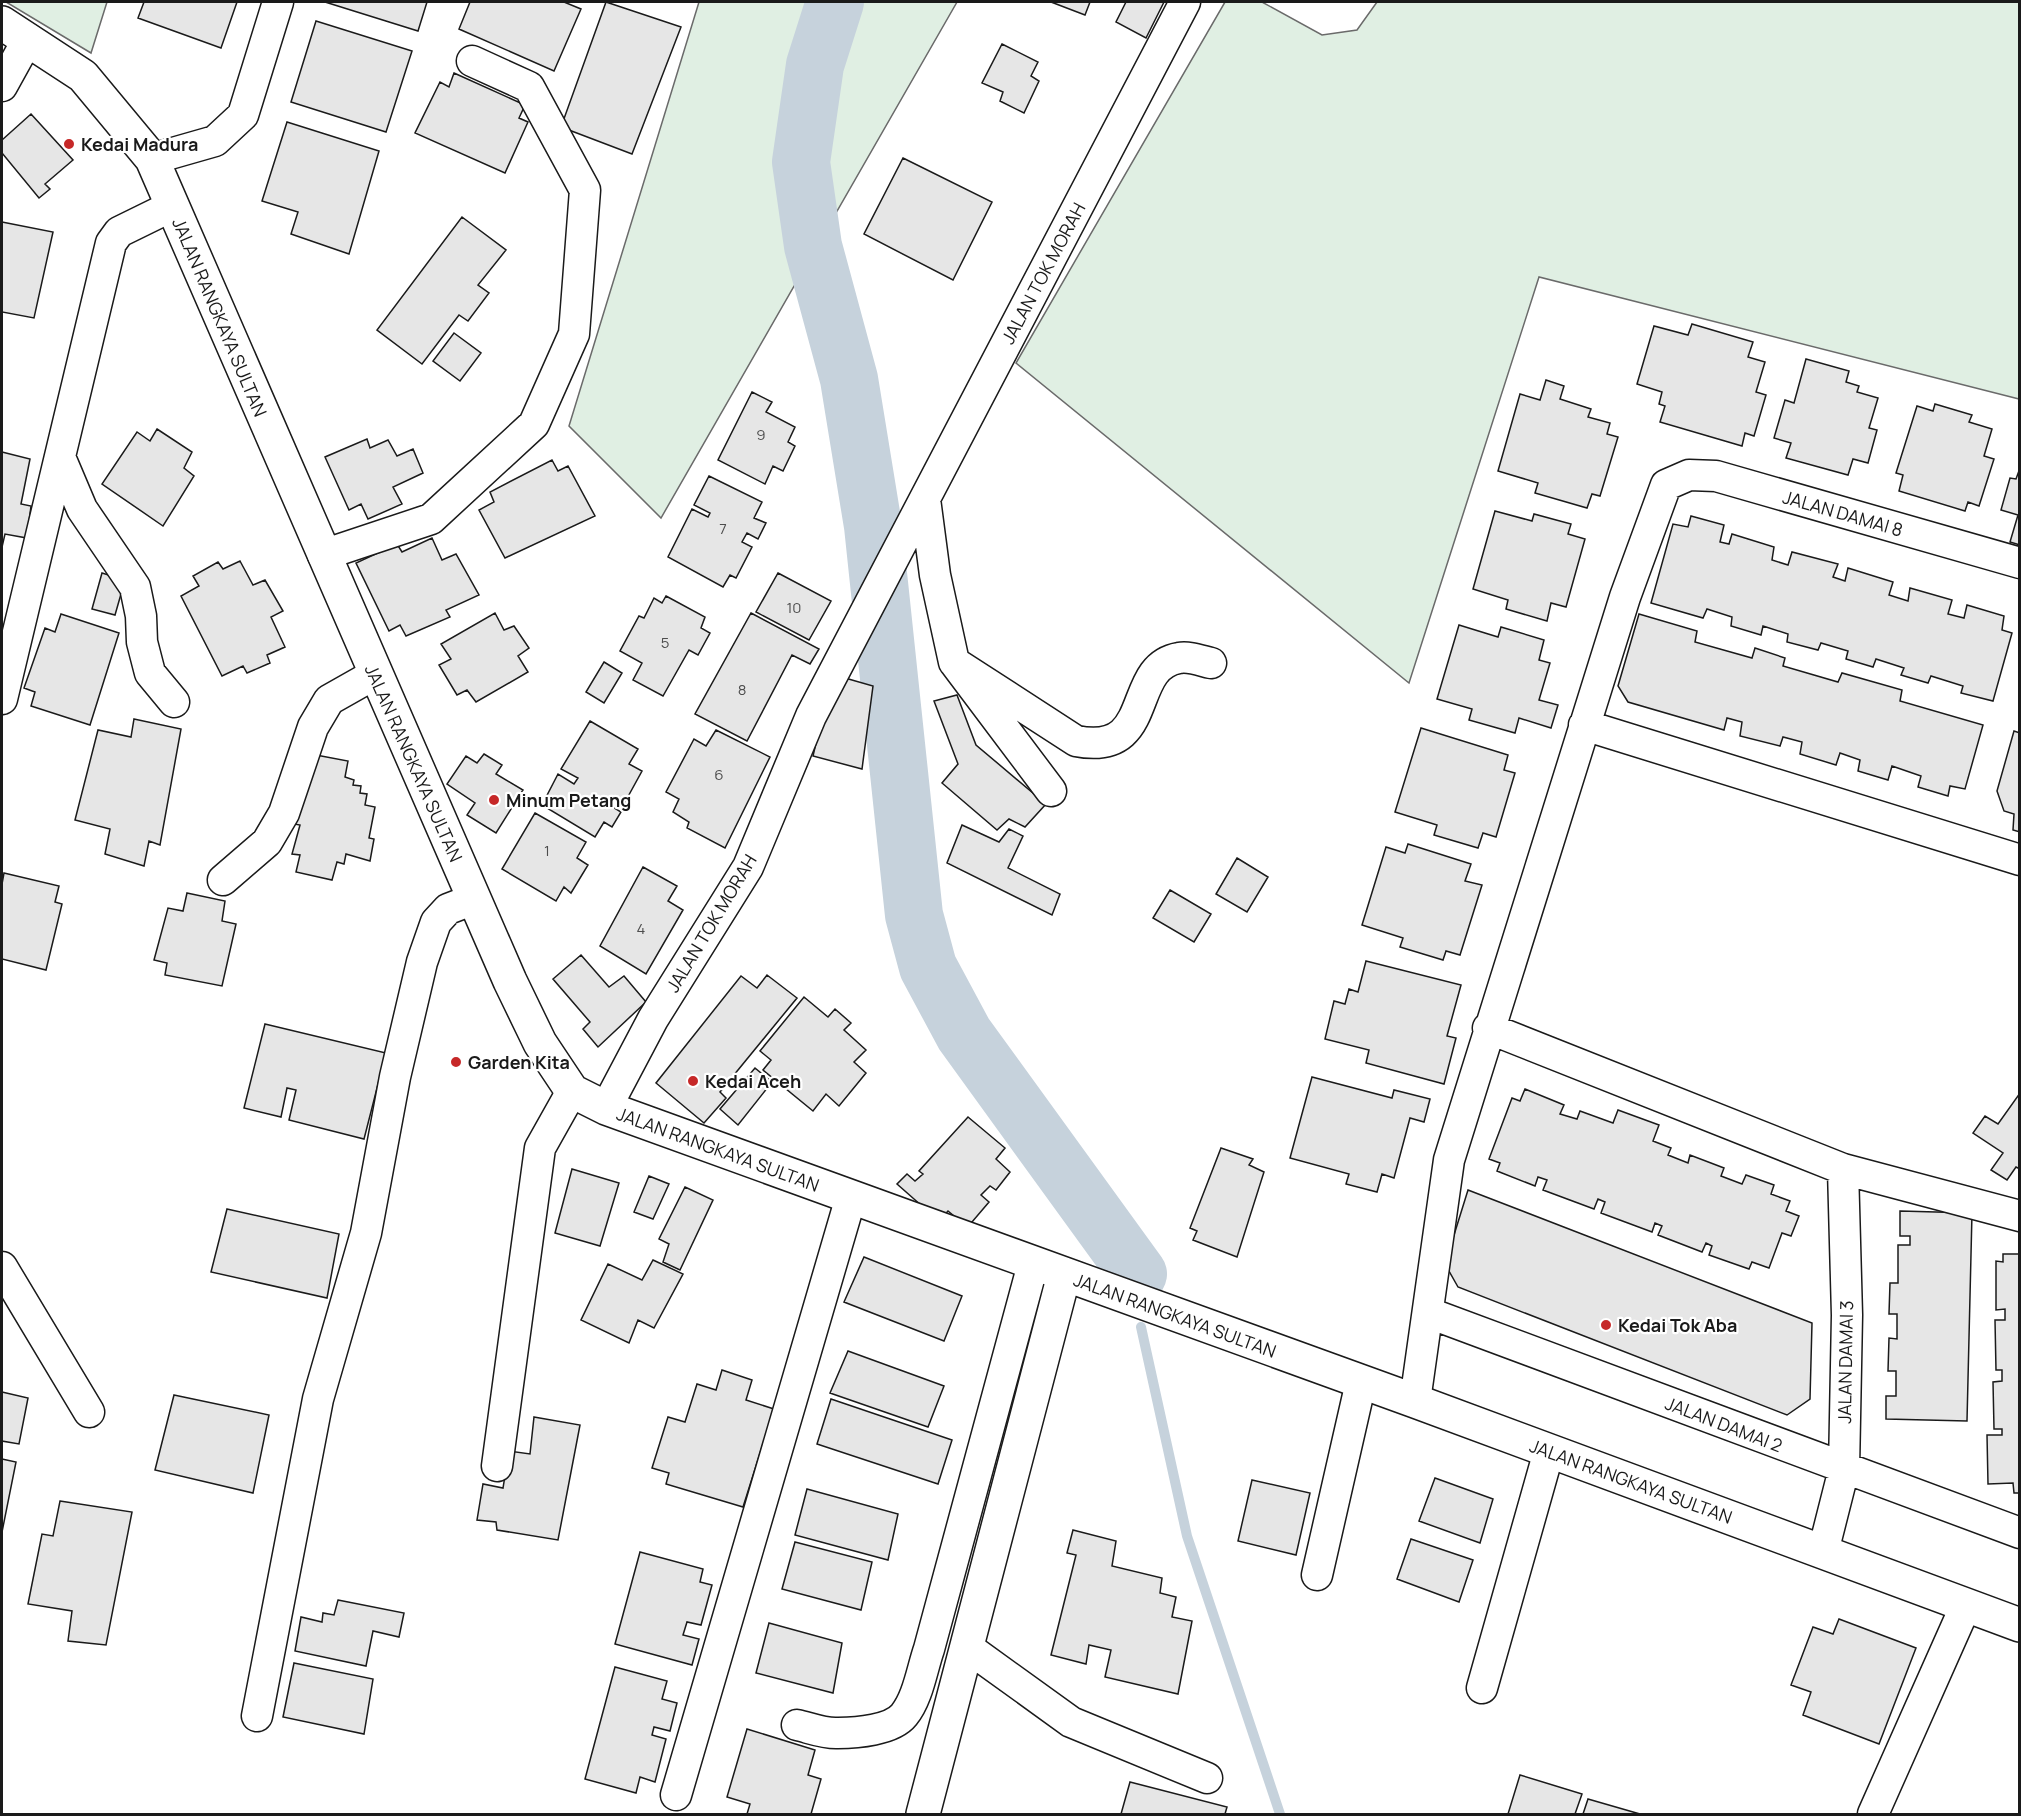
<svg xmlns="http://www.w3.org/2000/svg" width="2021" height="1816" font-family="Manrope,sans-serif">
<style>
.green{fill:#e0efe3;stroke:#6a6a6a;stroke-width:1.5}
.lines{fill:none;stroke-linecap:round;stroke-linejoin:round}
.stream{stroke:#c6d2dc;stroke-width:10}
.river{stroke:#c6d2dc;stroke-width:58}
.building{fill:#e6e6e6;stroke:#1a1a1a;stroke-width:1.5}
.street-casing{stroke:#1a1a1a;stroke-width:33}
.secondary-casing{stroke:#1a1a1a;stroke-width:36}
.street{stroke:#fff;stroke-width:30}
.secondary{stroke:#fff;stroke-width:33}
.poi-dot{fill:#c62828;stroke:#fff;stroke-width:2}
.labels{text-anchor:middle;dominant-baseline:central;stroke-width:4.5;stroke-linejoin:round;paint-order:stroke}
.number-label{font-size:15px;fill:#4d4d4d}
.poi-label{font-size:18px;font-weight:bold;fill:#1a1a1a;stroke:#fff;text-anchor:start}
.street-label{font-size:18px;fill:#1a1a1a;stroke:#fff}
</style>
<rect width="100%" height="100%" fill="#fff"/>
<path class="green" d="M6 2H107L91 53Z
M699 2H957L661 518 569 426Z
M1225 2H1262L1322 35 1357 30 1377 2H2019V399L1539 277 1409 683 1016 363Z"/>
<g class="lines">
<path class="stream" d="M1141 1327 1187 1536 1280 1814"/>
<path class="river" d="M835 2 815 65 801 162 813 246 849 379 873 526 914 915 928 967 964 1034 1138 1274"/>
</g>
<path class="building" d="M144 2H237L221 48 138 18Z
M325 2H427L418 31Z
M470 2H564L581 9 554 71 459 29Z
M606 2 681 27 632 154 561 127Z
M1051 2H1090L1085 15Z
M1126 2H1164L1146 38 1116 22Z
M316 21 412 51 386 132 291 102Z
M1002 44 1038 62 1031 76 1039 81 1024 113 1000 101 1003 92 982 83Z
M454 73 525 105 519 118 528 122 505 173 415 133 440 82 449 87Z
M31 114 73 160 45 184 50 189 39 198 2 153V140Z
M287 122 379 151 349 254 291 234 298 212 262 201Z
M903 158 992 202 953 280 864 234Z
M462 217 506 250 478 285 489 293 468 321 459 315 422 364 377 330Z
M2 222 53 232 34 318 2 312Z
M1692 324 1753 342 1748 357 1765 362 1756 392 1766 395 1754 436 1745 433 1742 446 1660 422 1665 406 1659 404 1662 392 1637 384 1654 326 1688 335Z
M454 333 481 353 460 381 433 361Z
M1806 359 1849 371 1846 382 1859 386 1857 392 1878 398 1869 428 1877 430 1868 463 1853 459 1848 475 1786 458 1791 443 1774 438 1785 400 1794 403Z
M1546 380 1564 386 1560 399 1591 409 1588 417 1610 423 1607 434 1618 437 1600 496 1592 494 1587 508 1535 493 1538 483 1498 471 1520 394 1540 400Z
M752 392 772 402 766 412 795 427 788 442 795 446 783 471 773 466 765 484 718 460Z
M1935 404 1972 415 1969 422 1992 429 1984 456 1994 459 1979 506 1968 502 1965 511 1899 491 1903 475 1896 473 1917 406 1933 411Z
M157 429 192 452 184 468 194 476 163 526 102 484 137 432 150 441Z
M367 439 370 448 388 440 397 456 413 449 423 473 393 487 402 504 368 519 361 504 349 510 325 457Z
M2 452 30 459 21 504 31 506 27 538 5 534 2 547Z
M552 460 558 471 568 466 595 516 505 558 479 510 494 502 490 492Z
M2020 468V545L2010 542 2018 515 2001 510 2010 478 2016 479Z
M709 476 762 502 754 518 766 523 758 539 747 533 742 542 752 547 736 578 730 575 723 587 668 557 692 509 708 517 710 513 694 505Z
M1495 511 1532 521 1534 514 1571 524 1568 534 1585 539 1566 607 1551 603 1547 621 1506 609 1508 600 1473 589Z
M1691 516 1724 525 1720 542 1729 544 1732 534 1774 547 1772 560 1788 565 1792 552 1838 564 1833 577 1845 581 1848 568 1893 582 1889 595 1908 601 1910 588 1952 600 1948 614 1964 618 1967 605 2004 616 2002 630 2012 633 1993 701 1961 693 1963 686 1931 676 1928 683 1901 675 1904 668 1876 659 1873 667 1846 659 1848 651 1821 643 1818 650 1787 642 1788 634 1763 626 1761 635 1731 626 1732 617 1707 609 1703 618 1651 603 1673 524 1688 527Z
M432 538 442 560 456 554 479 595 446 610 450 617 406 636 400 625 389 631 356 563 397 544 402 552Z
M240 561 253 585 265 580 283 611 271 617 285 647 267 655 270 663 247 673 243 666 222 676 181 596 199 586 193 576 218 562 223 569Z
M102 573 125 580 115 615 92 609Z
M778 573 831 601 809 640 756 612Z
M666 596 705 617 701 628 710 633 698 655 689 650 663 696 633 680 642 663 620 651 639 616 644 618 654 598 662 603Z
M495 613 504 630 514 626 529 648 518 656 528 672 476 702 467 690 457 695 439 665 451 659 441 644Z
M751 613 819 649 810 664 792 655 747 741 695 714Z
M61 614 119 633 90 725 31 706 35 692 24 688 45 628 55 632Z
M1639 614 1697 631 1695 642 1752 658 1755 648 1785 658 1783 666 1838 682 1842 673 1902 690 1900 701 1983 725 1965 789 1950 786 1948 796 1918 787 1921 776 1892 766 1888 780 1858 771 1860 760 1840 753 1836 765 1800 754 1802 742 1783 737 1780 746 1740 736 1742 722 1727 718 1724 730 1628 702 1618 686Z
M1459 625 1498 637 1501 627 1544 640 1539 660 1550 663 1539 700 1558 705 1551 728 1519 718 1515 733 1469 720 1472 709 1437 699Z
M604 662 622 673 604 703 586 692Z
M845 678 873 686 862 769 813 756 825 704Z
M957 695 976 745 1046 804 1025 827 1009 819 997 830 942 783 958 764 934 701Z
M134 719 181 729 160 845 149 841 144 866 105 854 110 829 75 820 98 730 131 737Z
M590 721 638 749 629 764 642 771 625 802 616 796 611 806 621 812 612 827 604 822 595 837 542 805 558 774 574 784 578 778 561 769Z
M1421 728 1508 755 1504 770 1515 773 1496 837 1483 833 1478 848 1434 835 1437 825 1395 812Z
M716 730 770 757 725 848 687 828 689 822 673 812 679 799 666 792 694 739 706 746Z
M2014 731 2020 733V832L2013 830 2014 814 2004 811 1997 791Z
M484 754 502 765 496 774 523 790 496 833 467 815 475 803 447 784 466 756 477 763Z
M316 755 348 761 345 777 354 780 353 785 361 786 360 793 367 794 365 805 375 807 369 838 374 839 370 861 346 854 344 864 337 862 332 880 296 872 300 855 292 854 300 825 294 824Z
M535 813 586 842 577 858 588 865 571 893 564 887 556 901 502 869Z
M962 825 999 842 1009 829 1023 836 1008 868 1060 894 1052 915 947 863Z
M1408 844 1471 864 1465 881 1482 885 1460 955 1446 951 1443 960 1400 947 1403 938 1362 925 1386 847 1405 853Z
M1237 858 1268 877 1247 912 1216 894Z
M643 867 677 886 668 901 683 910 646 974 600 946Z
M4 873 59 886 55 902 62 904 46 970 2 959V884Z
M1170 890 1211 914 1194 942 1153 918Z
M187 893 225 901 222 921 236 924 222 986 165 975 167 963 154 960 168 908 183 911Z
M581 955 609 987 624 976 646 1002 598 1047 583 1029 590 1022 553 979Z
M1366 961 1461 985 1447 1036 1456 1038 1444 1084 1366 1063 1369 1050 1325 1039 1334 1001 1345 1004 1349 989 1358 992Z
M767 975 797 998 720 1092 726 1098 704 1123 656 1083 741 976 757 988Z
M804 997 828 1017 835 1009 851 1023 844 1030 866 1050 854 1062 866 1073 839 1106 826 1094 813 1111 763 1070 771 1060 760 1051Z
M265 1024 386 1053 364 1139 289 1120 296 1090 287 1088 281 1117 244 1108Z
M755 1068 772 1082 738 1125 720 1109Z
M1312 1077 1392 1098 1394 1090 1430 1099 1424 1122 1410 1118 1394 1178 1382 1174 1377 1192 1346 1184 1349 1174 1290 1158Z
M1525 1089 1564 1105 1560 1114 1577 1119 1580 1111 1613 1123 1618 1110 1659 1125 1653 1141 1671 1148 1668 1155 1688 1163 1690 1155 1724 1168 1721 1176 1742 1184 1746 1175 1774 1185 1771 1194 1790 1201 1786 1211 1799 1216 1791 1236 1782 1233 1769 1268 1752 1262 1749 1269 1709 1255 1712 1246 1706 1243 1702 1252 1658 1235 1662 1226 1655 1223 1652 1232 1601 1213 1605 1202 1598 1199 1594 1209 1543 1190 1547 1180 1538 1177 1535 1186 1497 1171 1500 1163 1489 1159 1512 1098 1520 1101Z
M2020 1093V1169L2016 1167 2007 1180 1991 1170 2003 1153 1973 1133 1985 1116 1998 1124Z
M968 1117 1005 1148 996 1159 1010 1172 996 1190 990 1186 981 1195 989 1202 972 1222 960 1221 948 1211 939 1221 897 1184 907 1174 915 1181 923 1174 919 1171Z
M1221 1148 1253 1159 1249 1165 1264 1172 1237 1257 1193 1240 1197 1231 1190 1228Z
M572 1169 619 1183 600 1246 555 1233Z
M649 1176 669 1184 653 1219 634 1212Z
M685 1187 713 1200 680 1270 663 1262 669 1244 659 1239Z
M1468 1190 1812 1323 1810 1399 1787 1415 1458 1287 1445 1264Z
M227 1209 339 1234 327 1298 211 1272Z
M1900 1211 1972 1213 1967 1421 1886 1419V1396H1896V1371H1888L1889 1338 1897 1339V1314H1889L1890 1283H1898V1245H1910V1236H1900Z
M2003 1254H2020V1493H2014L2013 1483 1988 1484 1987 1435H2002V1429H1994L1993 1382 2002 1381V1370H1996L1995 1320H2005V1309L1996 1310V1261L2003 1262Z
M864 1257 962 1296 944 1341 844 1302Z
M653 1260 683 1274 654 1328 638 1320 629 1343 581 1320 608 1264 642 1280Z
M848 1351 944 1386 928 1427 830 1393Z
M722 1370 752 1380 746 1400 774 1409 743 1507 666 1484 669 1473 652 1468 668 1417 685 1422 697 1384 716 1390Z
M2 1392 28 1398 19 1444 2 1441Z
M174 1395 269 1415 253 1493 155 1470Z
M831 1399 952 1440 938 1484 817 1444Z
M534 1417 580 1425 558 1540 497 1530 496 1522 477 1520 483 1484 503 1488 509 1451 530 1454Z
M2 1459 16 1462 2 1532Z
M1435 1478 1493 1499 1480 1543 1419 1521Z
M1252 1480 1310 1493 1296 1555 1238 1541Z
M807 1489 898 1514 888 1560 795 1535Z
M60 1501 132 1512 106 1645 68 1641 72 1611 28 1604 42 1534 53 1536Z
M1073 1530 1116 1541 1112 1566 1162 1578 1160 1593 1176 1597 1172 1617 1192 1621 1178 1694 1105 1677 1111 1650 1089 1645 1086 1664 1051 1655 1076 1555 1067 1553Z
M1411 1539 1473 1560 1459 1602 1397 1579Z
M795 1542 872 1562 861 1610 782 1589Z
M640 1552 703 1569 700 1582 712 1585 701 1625 687 1622 683 1635 699 1639 692 1665 615 1644Z
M338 1600 404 1613 399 1637 373 1631 366 1666 295 1651 301 1617 322 1622 323 1613 334 1615Z
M1839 1619 1916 1648 1879 1744 1803 1715 1811 1692 1791 1685 1813 1627 1833 1634Z
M769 1623 842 1643 833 1693 756 1673Z
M294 1663 373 1679 364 1734 283 1717Z
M615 1667 667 1681 662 1699 677 1703 670 1731 654 1727 652 1735 666 1739 655 1782 640 1777 636 1793 585 1779Z
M747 1729 815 1750 808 1775 821 1779 811 1814H747L750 1804 727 1797Z
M1520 1775 1582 1794 1575 1814H1508Z
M1130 1782 1227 1807 1225 1814H1121Z
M1588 1799 1640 1814H1583Z"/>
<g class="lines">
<g class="street-casing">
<path id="street" d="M2 86 28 39
M152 159 215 141 243 115 278 2
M60 457 82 509 135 587 141 616 142 642 150 673 174 702
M925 499 935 575 954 662 1051 791
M323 555 431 519 534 424 574 334 585 190 529 87 472 61
M954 662 1076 741C1157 757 1125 667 1179 658 1189 656 1202 661 1211 663
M2 699 111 243 119 232 172 206
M1584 725 2020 860
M223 880 267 842 284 813 313 727 329 700 375 674
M1488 1028 1843 1169 2020 1216
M606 1108 653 1019 748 867 811 716 1185 2
M2 1267 89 1412
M1429 1313 2020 1533
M1415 1401 1449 1160 1625 597 1666 485 1689 475 1716 476 2020 563
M497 1466 540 1148 572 1091
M1823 1552 1844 1469 1847 1315 1843 1169
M1317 1575 1361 1382
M967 1647 1071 1722 1207 1778
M1482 1688 1549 1451
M257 1716 318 1399 366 1233 395 1077 422 962 436 922 448 909 474 899
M797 1725C810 1728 825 1734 838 1733 857 1733 892 1730 904 1715 918 1698 922 1669 929 1649L1033 1264
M676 1795 851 1197
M1873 1814 1966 1605"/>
</g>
<g class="secondary-casing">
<path id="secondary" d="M2 23 83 76 152 159 510 981 540 1043 572 1091 606 1108 1415 1401 2020 1625
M923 1814 1064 1275"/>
</g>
<use href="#street" class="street"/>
<use href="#secondary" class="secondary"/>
</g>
<g class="poi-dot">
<circle cx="69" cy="144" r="6"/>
<circle cx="494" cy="800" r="6"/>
<circle cx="456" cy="1062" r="6"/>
<circle cx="693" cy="1081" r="6"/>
<circle cx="1606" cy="1325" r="6"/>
</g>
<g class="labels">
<g class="number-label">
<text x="761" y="434">9</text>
<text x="723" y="528">7</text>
<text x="794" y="607">10</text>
<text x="665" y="642">5</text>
<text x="742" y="689">8</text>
<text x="719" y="774">6</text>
<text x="547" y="850">1</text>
<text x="641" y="928">4</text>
</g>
<g class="poi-label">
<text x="81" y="144">Kedai Madura</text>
<text x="506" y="800">Minum Petang</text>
<text x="468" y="1062">Garden Kita</text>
<text x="705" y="1081">Kedai Aceh</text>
<text x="1618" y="1325">Kedai Tok Aba</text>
</g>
<g class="street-label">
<text transform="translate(1043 273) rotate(-62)">JALAN TOK MORAH</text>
<text transform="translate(220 317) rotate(67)">JALAN RANGKAYA SULTAN</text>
<text transform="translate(1843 513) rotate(16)">JALAN DAMAI 8</text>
<text transform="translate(414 763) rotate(66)">JALAN RANGKAYA SULTAN</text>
<text transform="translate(711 923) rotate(-59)">JALAN TOK MORAH</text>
<text transform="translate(718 1149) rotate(20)">JALAN RANGKAYA SULTAN</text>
<text transform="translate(1175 1315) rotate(20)">JALAN RANGKAYA SULTAN</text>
<text transform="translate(1845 1362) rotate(-89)">JALAN DAMAI 3</text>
<text transform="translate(1724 1424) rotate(21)">JALAN DAMAI 2</text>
<text transform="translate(1631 1481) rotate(20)">JALAN RANGKAYA SULTAN</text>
</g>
</g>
<rect width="2021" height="1816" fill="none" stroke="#1a1a1a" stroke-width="6"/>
</svg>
